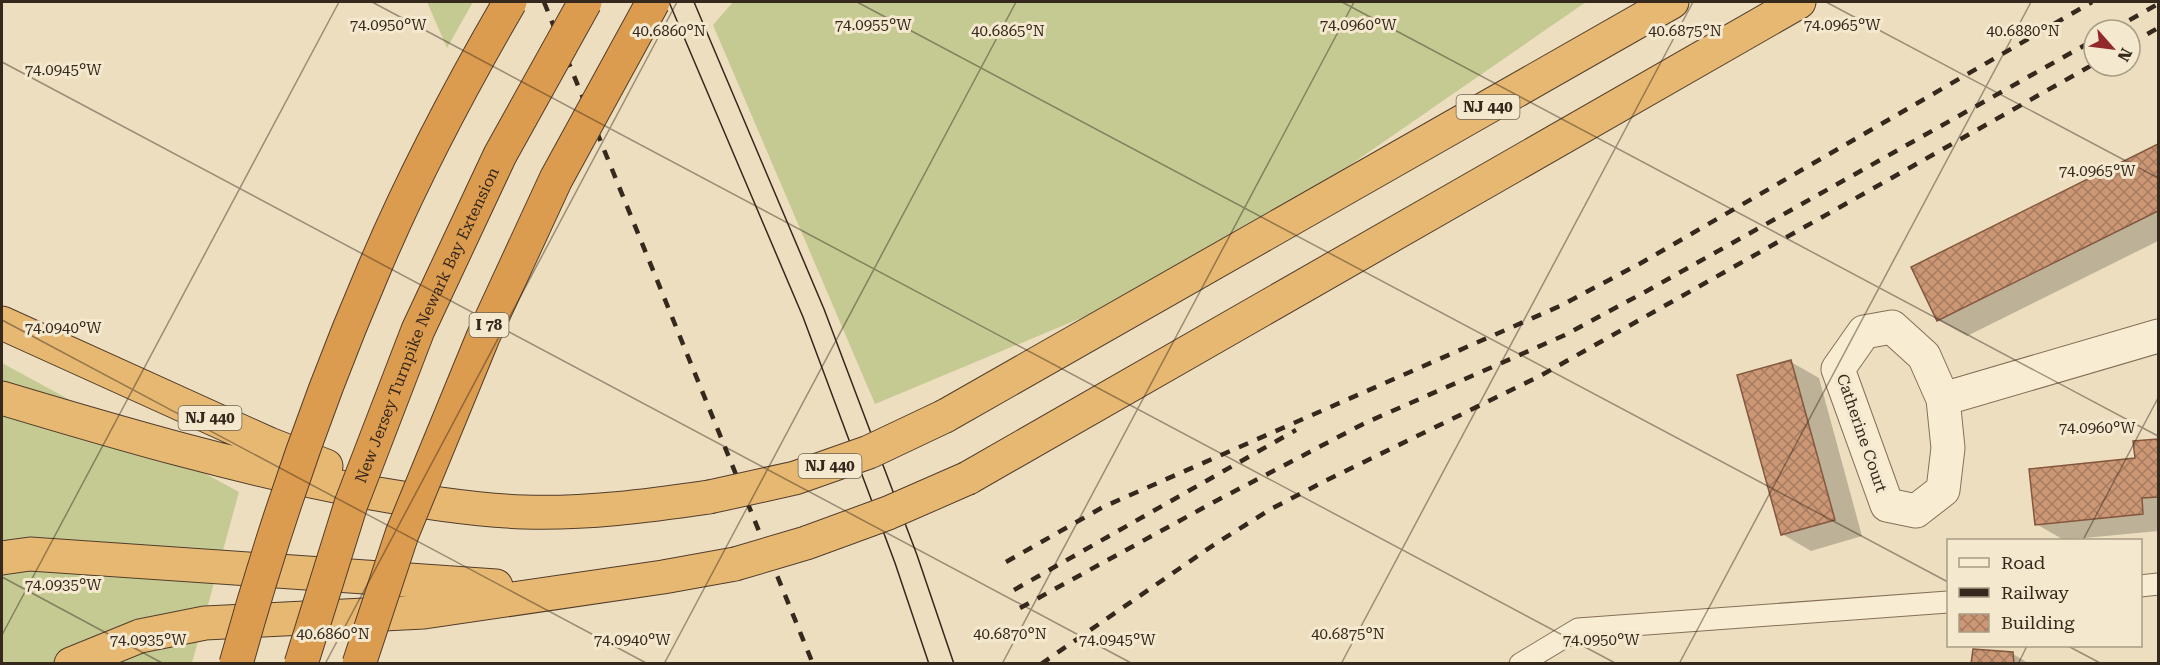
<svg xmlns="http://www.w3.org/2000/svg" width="2160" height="665" font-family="'Roboto Serif',serif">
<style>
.grass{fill:#c5ca93}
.shadow{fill:#0003}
.building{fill:url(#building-cross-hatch);stroke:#84583e;stroke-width:1.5}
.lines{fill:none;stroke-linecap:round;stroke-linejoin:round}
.service-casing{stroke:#856f58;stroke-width:23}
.minor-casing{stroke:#856f58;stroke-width:35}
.trunk-casing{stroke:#523d2c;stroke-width:35}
.service{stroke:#f8ecd2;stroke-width:21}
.minor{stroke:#f8ecd2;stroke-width:33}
.trunk{stroke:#e6b872;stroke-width:33}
.tram{stroke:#35281c;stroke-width:1.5}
.rail{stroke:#35281c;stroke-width:4.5;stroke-dasharray:10 10;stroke-linecap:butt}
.trunk-bridge-casing{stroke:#523d2c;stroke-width:35;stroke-linecap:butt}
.motorway-bridge-casing{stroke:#523d2c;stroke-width:35;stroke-linecap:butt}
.trunk-bridge{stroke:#e6b872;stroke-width:33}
.motorway-bridge{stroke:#dc9c4f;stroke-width:33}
.ticks{fill:none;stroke:#35281c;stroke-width:1.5;stroke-opacity:0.45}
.labels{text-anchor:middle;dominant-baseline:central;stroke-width:6;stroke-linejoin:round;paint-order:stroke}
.shield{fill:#f4e9ce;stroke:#6e6251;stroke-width:1.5}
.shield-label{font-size:15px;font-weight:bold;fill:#35281c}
.street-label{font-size:16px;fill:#35281c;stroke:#f4e9ce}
.ticks-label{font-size:15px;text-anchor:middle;fill:#35281c;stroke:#f4e9ce;stroke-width:6;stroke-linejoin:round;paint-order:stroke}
</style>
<defs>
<pattern id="building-cross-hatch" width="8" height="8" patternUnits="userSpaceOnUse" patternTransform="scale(1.5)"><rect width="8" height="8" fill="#cb9775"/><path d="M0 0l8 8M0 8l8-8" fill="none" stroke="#a67b5f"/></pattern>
</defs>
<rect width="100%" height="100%" fill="#eddebf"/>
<path class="grass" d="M427 2H473L447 48Z
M733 2H1586L1201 268 875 404 713 25Z
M2 363 239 492 192 663H2Z"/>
<path class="shadow" d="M2158 146V241L1967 336 1938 320 1913 268Z
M1791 362 1819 378 1862 536 1811 551 1782 534Z
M2158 440V531L2064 540 2036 524 2136 460 2135 443Z
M2013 654 2030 664H1972Z"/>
<path class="building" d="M2158 144V211L1937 321 1911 267Z
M1791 360 1835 520 1781 535 1737 375Z
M2158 439V497L2142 498 2143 514 2035 525 2029 469 2135 458 2133 441Z
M1973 649 2013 652 2014 664H1971Z"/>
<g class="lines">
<g class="service-casing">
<path id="service" d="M2140 586 2158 584
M1520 664 1578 629 1948 602"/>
</g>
<g class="minor-casing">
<path id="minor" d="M1892 327 1924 356 1943 399 1948 448 1943 490 1916 511 1887 505 1838 369 1864 332Z
M1943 399 2158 336"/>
</g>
<g class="trunk-casing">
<path id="trunk" d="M2 323 269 444 326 466
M2 398C122 434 242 469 366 492 418 501 471 510 524 512 586 514 647 506 709 497
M945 416 1672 2
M968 478 1799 2
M2 558 30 554 496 586
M71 664 140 636 205 623 424 612 663 577 735 564"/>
</g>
<use href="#service" class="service"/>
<use href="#minor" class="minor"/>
<use href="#trunk" class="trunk"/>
<path class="tram" d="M669 2 803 317 895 563 929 664
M694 2 824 309 917 555 954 664"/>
<path class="rail" d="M544 2 813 664
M2112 30 2158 4
M2130 44 2158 28
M1006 562 1103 507 1560 306 1641 263 2092 2
M1014 590 1296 430
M1020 608 1214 502 1365 423 1565 335 1645 292 2094 40
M1041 664 1215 544 1271 509 1325 481 1540 376 2094 64"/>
<g class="trunk-bridge-casing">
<path id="trunk-bridge" d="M709 497 795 478 869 452 945 416
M735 564 806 543 888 513 968 478"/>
</g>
<g class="motorway-bridge-casing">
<g id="motorway-bridge">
<path d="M236 664C273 530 319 397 374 269 413 177 460 88 510 2"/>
<path id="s1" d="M301 664 351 504 418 330 500 155 585 2"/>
<path d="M359 664 402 534 483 337 556 179 653 2"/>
</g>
</g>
<use href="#trunk-bridge" class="trunk-bridge"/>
<use href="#motorway-bridge" class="motorway-bridge"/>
</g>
<path class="ticks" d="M372 2 1617 664M857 2 1948 582M1342 2 2158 436M1826 2 2158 178M2 62 1133 664M2 320 648 664M2083 540 2158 398M2 577 164 664M2 635 339 2M2068 646 2102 664M325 664 677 2M664 664 1016 2M1002 664 1354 2M1341 664 1693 2M1679 664 2031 2M2018 664 2027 646"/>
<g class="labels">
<g class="shield">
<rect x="1456.5" y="95" width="63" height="24" rx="4.5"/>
<rect x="469.5" y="313" width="39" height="24" rx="4.5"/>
<rect x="178.5" y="406" width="63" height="24" rx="4.5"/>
<rect x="798.5" y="454" width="63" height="24" rx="4.5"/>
</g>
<g class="shield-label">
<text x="1488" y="107">NJ 440</text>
<text x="489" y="325">I 78</text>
<text x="210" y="418">NJ 440</text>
<text x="830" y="466">NJ 440</text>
</g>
<g class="street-label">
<text stroke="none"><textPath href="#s1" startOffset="362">New Jersey Turnpike Newark Bay Extension</textPath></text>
<text transform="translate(1862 433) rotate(71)">Catherine Court</text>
</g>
</g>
<g class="ticks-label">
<text x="388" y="30">74.0950°W</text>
<text x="873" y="30">74.0955°W</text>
<text x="1358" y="30">74.0960°W</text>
<text x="1842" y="30">74.0965°W</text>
<text x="669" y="36">40.6860°N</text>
<text x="1008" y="36">40.6865°N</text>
<text x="1685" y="36">40.6875°N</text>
<text x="2023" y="36">40.6880°N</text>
<text x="63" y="75">74.0945°W</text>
<text x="2097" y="176">74.0965°W</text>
<text x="63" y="333">74.0940°W</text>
<text x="2097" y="433">74.0960°W</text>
<text x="63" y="590">74.0935°W</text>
<text x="333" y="639">40.6860°N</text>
<text x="1010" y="639">40.6870°N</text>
<text x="1348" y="639">40.6875°N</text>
<text x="148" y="645">74.0935°W</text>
<text x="632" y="645">74.0940°W</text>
<text x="1117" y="645">74.0945°W</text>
<text x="1601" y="645">74.0950°W</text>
</g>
<rect width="2160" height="665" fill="none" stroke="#35281c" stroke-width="6"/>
<rect x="1947" y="539" width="195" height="108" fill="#f4e9ce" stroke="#a89c87" stroke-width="1.5"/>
<rect x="1959" y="558" width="30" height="9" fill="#f8ecd2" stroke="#a89c87" stroke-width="1.5"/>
<text x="2001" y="569" font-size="18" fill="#35281c">Road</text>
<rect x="1959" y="588" width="30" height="9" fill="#35281c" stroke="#a89c87" stroke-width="1.5"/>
<text x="2001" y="599" font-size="18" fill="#35281c">Railway</text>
<rect x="1959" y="614" width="30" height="18" fill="url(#building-cross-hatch)" stroke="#a89c87" stroke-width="1.5"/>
<text x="2001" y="629" font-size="18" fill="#35281c">Building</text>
<g transform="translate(2112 48) rotate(118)"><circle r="28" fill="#f4e9ce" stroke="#a89c87" stroke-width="1.5"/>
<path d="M0-4.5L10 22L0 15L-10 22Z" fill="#93292b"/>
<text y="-9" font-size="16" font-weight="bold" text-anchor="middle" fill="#35281c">N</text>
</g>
</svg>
